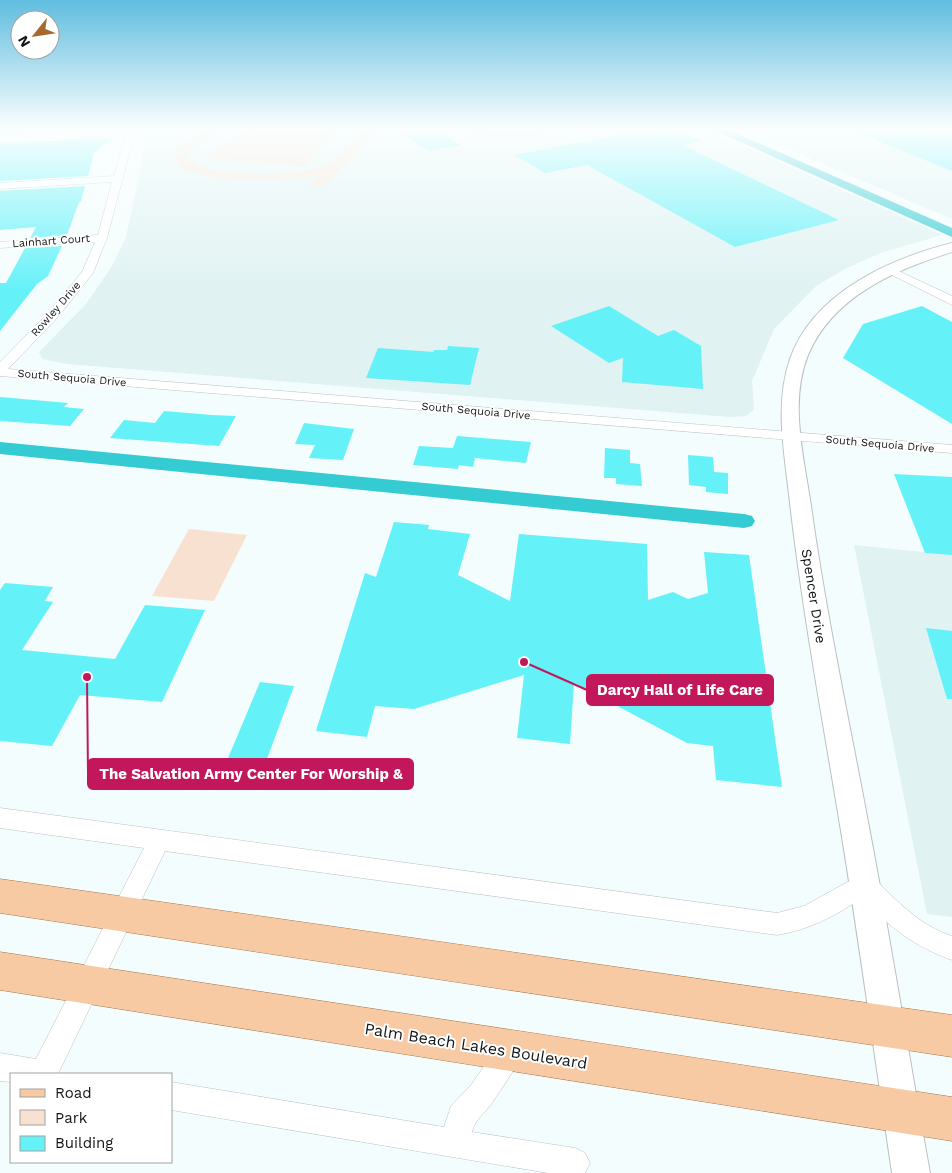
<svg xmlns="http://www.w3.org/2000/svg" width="952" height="1173" font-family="'Work Sans',sans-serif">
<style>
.built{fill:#e0f2f2}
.green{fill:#f8e1d0}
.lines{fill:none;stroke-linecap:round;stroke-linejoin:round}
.canal{fill:#35cbd2;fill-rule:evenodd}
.building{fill:#65f1f8}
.minor-casing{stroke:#b9c1c2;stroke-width:1}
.tertiary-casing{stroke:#b9c1c2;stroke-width:2}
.primary-casing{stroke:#a5744a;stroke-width:1}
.minor{fill:#fff;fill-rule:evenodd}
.tertiary{fill:#fff;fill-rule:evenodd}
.primary{fill:#f8caa3;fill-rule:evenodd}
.labels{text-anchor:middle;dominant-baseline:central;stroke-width:4;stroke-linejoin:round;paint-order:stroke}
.far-street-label{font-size:11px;fill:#131616;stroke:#fff}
.street-label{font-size:14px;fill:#131616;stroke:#fff}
.near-street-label{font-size:16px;fill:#131616;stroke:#fff}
.leader{fill:none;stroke:#c2185b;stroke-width:2}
.callout-dot{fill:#c2185b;stroke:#fff;stroke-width:2}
.callout{fill:#c2185b;stroke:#c2185b;stroke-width:2}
.callout-label{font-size:15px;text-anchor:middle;font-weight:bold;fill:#fff}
</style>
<rect width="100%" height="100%" fill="#f4fdfd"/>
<path class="built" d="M149 127H701L942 235 880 253 845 269 816 286 774 329 752 381 754 410 746 416 730 417 67 364 42 359 39 352 86 304 112 266 126 237Z
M737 127H952V219Z
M854 545 952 555V917L927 914Z"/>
<path class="green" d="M207 127H221L190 151 188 156C202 182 305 177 328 164 342 156 355 138 366 127H381L324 186 309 185 318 175C292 180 183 187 173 157L177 149Z
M246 127H343L304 166 207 158Z
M455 127H585L512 140 455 130Z
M189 529 247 535 214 601 152 596Z"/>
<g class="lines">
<path class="canal" d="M707 127H722L952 228V237Z
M0 442 744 514 752 516 755 521 752 526 744 528 0 454Z"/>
</g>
<path class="building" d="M0 127H124L122 128 0 133Z
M661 127H671L702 141 682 145 839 220 735 247 587 165 545 173 514 155Z
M843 127H931L952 134V171Z
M434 129 461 145 430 151 403 135Z
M112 138 94 153 88 176 0 181V143Z
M85 186 81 201 79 202 67 235 30 238 36 227 0 230V191Z
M62 246 48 276 37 284 0 331V283H6L25 248Z
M609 306 658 336 674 330 701 346 703 389 622 382 623 358 609 363 551 326Z
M922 306 952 322V424L843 358 863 324Z
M448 346 479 348 470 385 366 378 378 348 434 352V350H447Z
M0 397 68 403 64 407 84 409 70 426 0 421Z
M164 411 212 415 236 416 219 446 110 438 124 420 155 423Z
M304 423 354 429 343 460 309 458 315 445 295 444Z
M457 436 531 442 526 463 475 458 473 467 459 465 458 469 413 465 419 446 453 448Z
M605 448 630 450V463L640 464 642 486 616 484V478H604Z
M688 455 713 457 714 472 728 473V494L706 492V487L689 485Z
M894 474 952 477V555L925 553Z
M394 522 429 525 428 529 470 534 458 575 510 601 519 534 647 544 648 600 673 592 688 599 708 593 704 552 749 555 782 787 716 780 713 746 687 743 574 683 570 744 517 738 524 675 414 709 375 706 367 737 316 731 365 573 376 577Z
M5 583 53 587 45 601 53 602 22 650 115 659 145 605 205 610 162 702 80 695 52 746 0 741V590Z
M926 628 952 631V699H947Z
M260 682 294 686 261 775 223 770Z"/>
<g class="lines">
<g class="minor-casing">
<path id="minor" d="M128 127H136L107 238 93 273 57 318 8 369 952 445V453L0 376V362L49 312 82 272 95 242 0 248V242L98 235 112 182 0 189V183L114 176 126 135 0 141V135L127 130Z
M890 267 952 296V305L886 272 884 270 886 268Z
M0 808 777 913 804 906 864 873C876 878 884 889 894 898 911 914 929 929 952 936V960C915 947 889 927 862 898 835 916 809 930 777 935L165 851 58 1074H11V1082L0 1081V1053L36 1059 144 848 0 828Z
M510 1038 519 1042 523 1051C516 1069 503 1086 492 1103 485 1113 475 1119 472 1132L575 1148 585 1153 590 1163 585 1173H548L171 1110V1082L444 1127 451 1106 471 1085 501 1042Z"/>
</g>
<g class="tertiary-casing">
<path id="tertiary" d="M952 243V252C895 270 833 296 808 355 789 402 804 458 811 506 826 614 849 720 869 827 891 942 909 1058 930 1173H892C873 1045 856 917 834 789 818 694 801 599 790 503 785 456 774 405 790 359 813 293 889 259 952 243Z"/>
</g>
<g class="primary-casing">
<path id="primary" d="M0 879 952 1015V1057L0 913Z
M0 952 952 1097V1141L0 990Z"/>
</g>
<use href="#minor" class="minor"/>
<use href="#tertiary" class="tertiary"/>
<use href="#primary" class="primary"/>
</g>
<linearGradient id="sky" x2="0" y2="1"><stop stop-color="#60bddf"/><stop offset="0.44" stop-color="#fafefe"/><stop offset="1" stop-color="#fafefe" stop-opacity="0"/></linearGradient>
<rect width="952" height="291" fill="url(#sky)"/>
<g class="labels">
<g class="far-street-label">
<text transform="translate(51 241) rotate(-4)">Lainhart Court</text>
<text transform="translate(56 309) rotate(-49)">Rowley Drive</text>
<text transform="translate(72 378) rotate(5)">South Sequoia Drive</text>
<text transform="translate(476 411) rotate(5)">South Sequoia Drive</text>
<text transform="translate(880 444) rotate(5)">South Sequoia Drive</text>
</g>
<g class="street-label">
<text transform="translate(814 596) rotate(81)">Spencer Drive</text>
</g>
<g class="near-street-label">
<text transform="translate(476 1046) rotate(9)">Palm Beach Lakes Boulevard</text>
</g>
</g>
<path class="leader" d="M524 662L587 690M87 677L88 774"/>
<g class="callout-dot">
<circle cx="524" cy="662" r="5"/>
<circle cx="87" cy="677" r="5"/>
</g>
<g class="callout">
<rect x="587" y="675" width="186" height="30" rx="5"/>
<rect x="88" y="759" width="325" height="30" rx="5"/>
</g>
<g class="callout-label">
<text x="680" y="695">Darcy Hall of Life Care</text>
<text x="251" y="779">The Salvation Army Center For Worship &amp;</text>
</g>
<rect x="10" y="1073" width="162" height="90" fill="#ffffff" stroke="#a1a2a2"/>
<rect x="20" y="1089" width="25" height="8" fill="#f8caa3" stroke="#a1a2a2"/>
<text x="55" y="1098" font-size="15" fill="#131616">Road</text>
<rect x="20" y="1110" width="25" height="15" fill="#f8e1d0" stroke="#a1a2a2"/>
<text x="55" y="1123" font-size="15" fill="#131616">Park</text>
<rect x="20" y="1136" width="25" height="15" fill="#65f1f8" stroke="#a1a2a2"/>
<text x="55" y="1148" font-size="15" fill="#131616">Building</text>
<g transform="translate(35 35) rotate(240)"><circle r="24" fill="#ffffff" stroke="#a1a2a2"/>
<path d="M0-4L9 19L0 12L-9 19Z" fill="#a6682e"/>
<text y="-8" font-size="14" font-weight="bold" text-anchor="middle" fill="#131616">N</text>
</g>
</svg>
